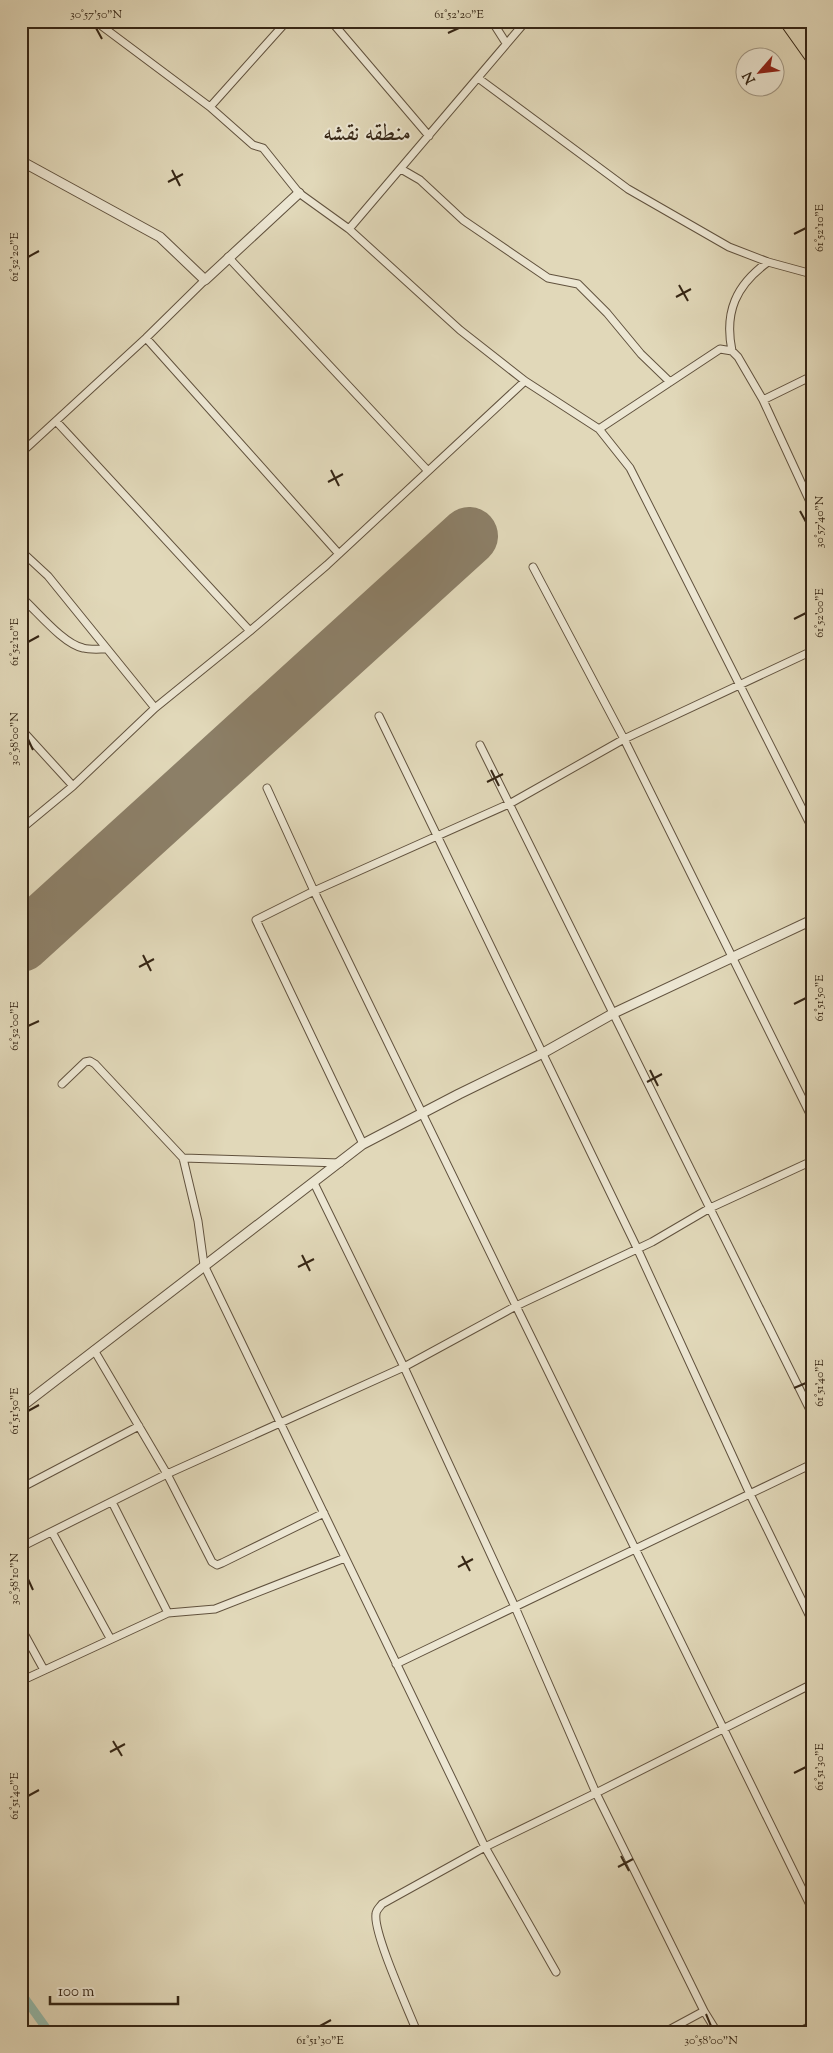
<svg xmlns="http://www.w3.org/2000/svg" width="833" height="2053" font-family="'Sorts Mill Goudy',Amiri,serif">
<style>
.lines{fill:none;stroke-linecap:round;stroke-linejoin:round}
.canal{stroke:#95baab;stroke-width:9}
.runway{stroke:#8c7f67;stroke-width:58}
.minor-casing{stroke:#61523e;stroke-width:9}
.tertiary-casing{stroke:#61523e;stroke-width:11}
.trunk-casing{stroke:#362615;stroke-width:13}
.minor{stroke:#ece6d2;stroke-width:7}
.tertiary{stroke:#ece6d2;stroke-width:9}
.trunk{stroke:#e1d8b9;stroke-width:11}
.ticks{fill:none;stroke:#362615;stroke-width:2}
.labels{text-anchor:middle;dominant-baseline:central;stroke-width:4;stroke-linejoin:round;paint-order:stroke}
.quarter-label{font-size:24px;fill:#362615;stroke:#ece6d2}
.neatline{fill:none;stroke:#362615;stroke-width:2}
.ticks-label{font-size:12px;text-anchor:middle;fill:#362615}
</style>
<rect width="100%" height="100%" fill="#e1d8b9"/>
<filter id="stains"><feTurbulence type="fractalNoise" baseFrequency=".004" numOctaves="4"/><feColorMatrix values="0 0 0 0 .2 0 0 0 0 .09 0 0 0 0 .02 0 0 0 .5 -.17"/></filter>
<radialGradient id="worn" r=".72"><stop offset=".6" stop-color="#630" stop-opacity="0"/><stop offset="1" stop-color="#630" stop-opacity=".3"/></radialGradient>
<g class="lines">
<path class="canal" d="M21 1993 49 2032"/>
<path class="runway" d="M21 943 469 536"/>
<g class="minor-casing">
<path id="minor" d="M95 21 210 107 253 145 263 148 299 193 349 229 460 330 525 381 599 429 630 468 812 828
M331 21 429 136
M492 21 506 43
M478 78 628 189 729 247 768 262 812 274
M210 107 287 21
M401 169 420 180 463 220 548 278 578 284 607 313 641 354 670 382
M349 229 526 21
M228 257 428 471
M146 338 339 554
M732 351C724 312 736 285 768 262
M763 400 812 376
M56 421 250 631
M599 429 720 349 732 351 738 357 763 400 812 506
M21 453 146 338 205 280
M21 551 48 576 155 708
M533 567 624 739 812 1118
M21 597C37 611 63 644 83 648 90 650 99 649 107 649
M379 716 637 1248 750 1494 812 1621
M21 729 73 786
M480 745 812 1414
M267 788 314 891 516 1306 812 1909
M21 829 73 786 155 708 250 631 327 565 525 381
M62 1084 85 1062 90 1061 95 1064 183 1158 340 1163
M363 1144 256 920 314 891 511 803 624 739 812 651
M183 1158 198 1221 204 1265 485 1847 556 1972
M314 1183 404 1367 515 1607 596 1793 704 2011 717 2032
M94 1350 167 1474 212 1562 217 1565 222 1563 324 1513
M21 1488 139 1426
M112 1502 168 1613
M52 1532 110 1638
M21 1547 167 1474 404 1367 516 1306 652 1242 710 1208 812 1161
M21 1628 44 1670
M396 1664 812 1464
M21 1681 168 1613 215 1609 345 1558
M417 2032C408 2009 373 1933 376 1914 376 1910 380 1907 382 1904L485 1847 596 1793 812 1684
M665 2032 704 2011
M799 2032 812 2025"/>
</g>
<g class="tertiary-casing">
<path id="tertiary" d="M21 161 160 237 205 280 299 193
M21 1407 363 1144 459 1094 543 1053 614 1013 812 920"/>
</g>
<g class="trunk-casing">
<path id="trunk" d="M785 21 812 59
M797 21 812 42"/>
</g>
<use href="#minor" class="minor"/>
<use href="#tertiary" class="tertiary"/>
<use href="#trunk" class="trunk"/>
</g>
<path class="ticks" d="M96 28 102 39M448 33 459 28M172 170 180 186M168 182 183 174M794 234 806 228M28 257 39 251M679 285 688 301M676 297 691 289M331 470 339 486M328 482 343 474M800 511 806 522M794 619 806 613M28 642 39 636M28 739 33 750M491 770 499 786M487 782 503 774M143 955 151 971M139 967 154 959M794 1004 806 998M28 1026 39 1021M650 1070 658 1086M647 1082 662 1074M302 1255 310 1271M298 1267 314 1259M794 1388 806 1383M28 1411 39 1405M462 1556 470 1571M458 1567 473 1559M28 1579 33 1590M113 1741 122 1756M110 1752 125 1744M794 1773 806 1767M28 1796 39 1790M621 1856 629 1871M618 1867 633 1859M706 2014 711 2026M320 2026 331 2020"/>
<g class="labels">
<g class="quarter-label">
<text x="367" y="134">منطقه نقشه</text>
</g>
</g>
<rect width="833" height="2053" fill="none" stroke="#e1d8b9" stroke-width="55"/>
<g transform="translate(760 72) rotate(242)"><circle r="24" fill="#ece6d2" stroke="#a39986"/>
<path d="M0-4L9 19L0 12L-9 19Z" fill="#8f2418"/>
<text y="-8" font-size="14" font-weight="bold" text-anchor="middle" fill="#362615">N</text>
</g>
<path d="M50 1996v8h128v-8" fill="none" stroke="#362615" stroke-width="2.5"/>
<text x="58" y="1996" font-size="15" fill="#362615" stroke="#ece6d2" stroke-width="4" paint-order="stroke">100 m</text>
<rect x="28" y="28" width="778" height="1998" class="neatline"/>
<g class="ticks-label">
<text x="96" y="18">30°57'50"N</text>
<text x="459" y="18">61°52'20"E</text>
<text transform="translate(819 228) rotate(-90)" y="4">61°52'10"E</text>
<text transform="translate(14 257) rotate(-90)" y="4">61°52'20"E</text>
<text transform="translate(819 522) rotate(-90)" y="4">30°57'40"N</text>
<text transform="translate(819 613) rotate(-90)" y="4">61°52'00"E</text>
<text transform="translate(14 642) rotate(-90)" y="4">61°52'10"E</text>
<text transform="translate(14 739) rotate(-90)" y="4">30°58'00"N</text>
<text transform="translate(819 998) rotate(-90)" y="4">61°51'50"E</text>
<text transform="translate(14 1026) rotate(-90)" y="4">61°52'00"E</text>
<text transform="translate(819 1383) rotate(-90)" y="4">61°51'40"E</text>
<text transform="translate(14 1411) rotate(-90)" y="4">61°51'50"E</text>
<text transform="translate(14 1579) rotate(-90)" y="4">30°58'10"N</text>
<text transform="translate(819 1767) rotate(-90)" y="4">61°51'30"E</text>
<text transform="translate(14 1796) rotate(-90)" y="4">61°51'40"E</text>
<text x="320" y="2044">61°51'30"E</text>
<text x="711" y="2044">30°58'00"N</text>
</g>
<rect width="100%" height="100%" filter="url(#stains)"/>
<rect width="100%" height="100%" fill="url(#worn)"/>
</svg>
